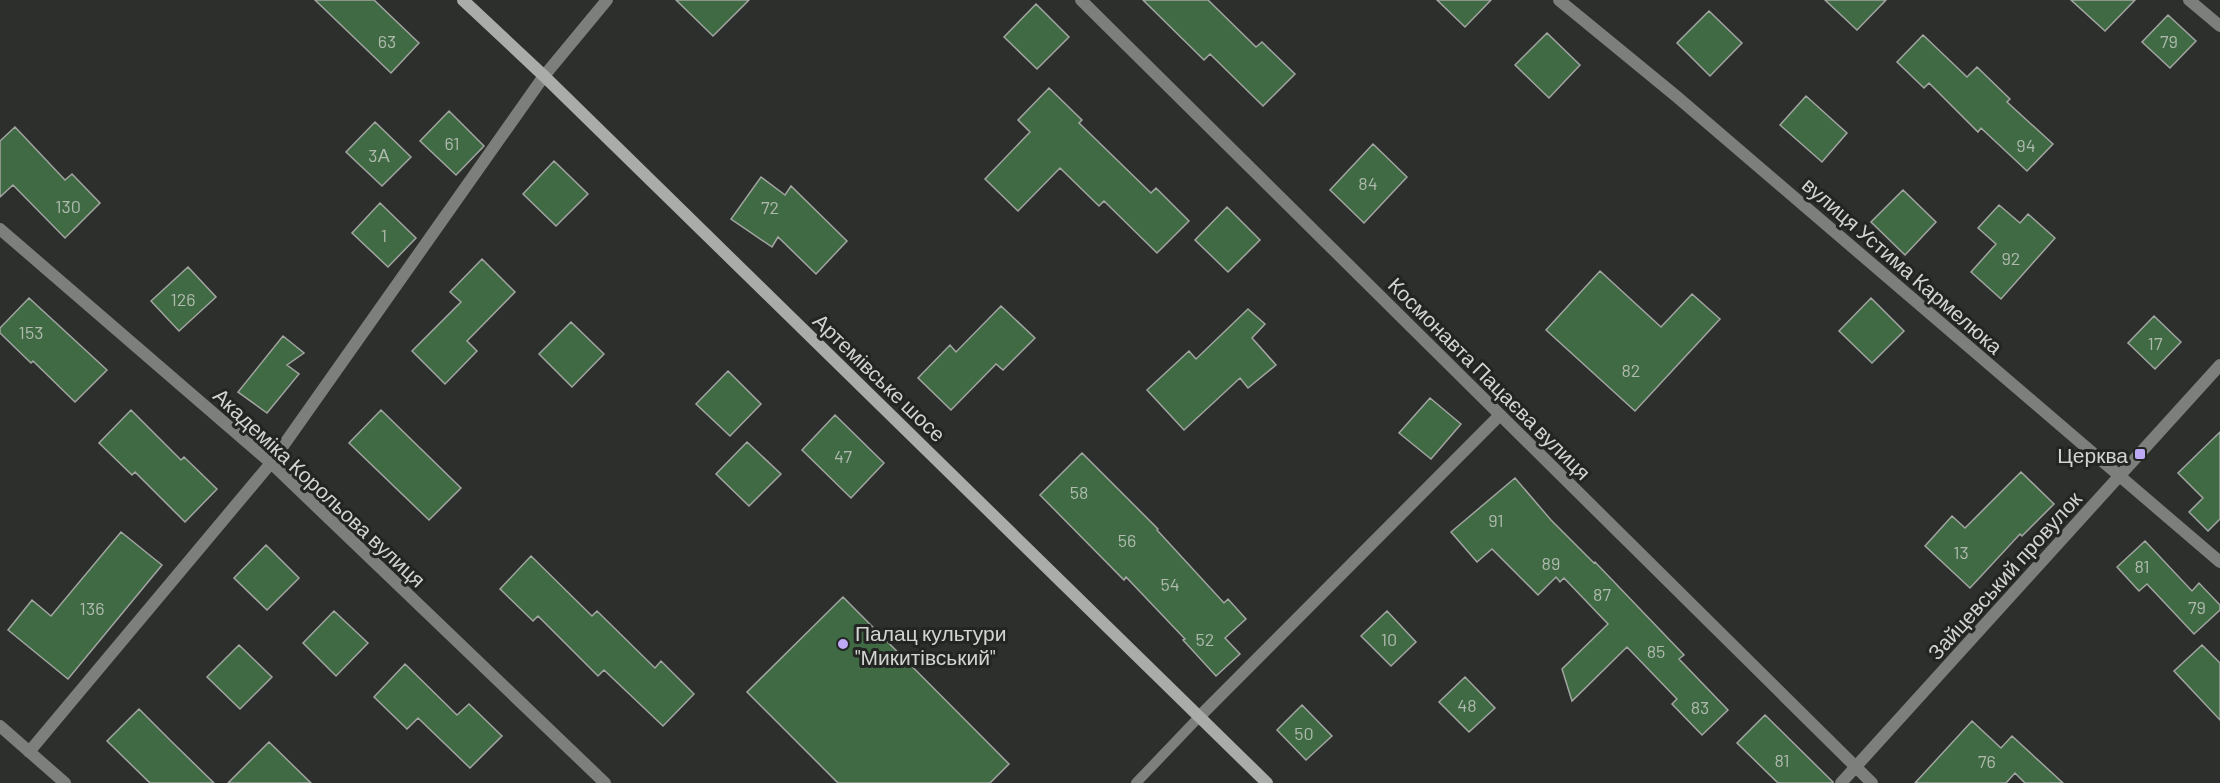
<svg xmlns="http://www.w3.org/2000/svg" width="2220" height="783" font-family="Barlow,sans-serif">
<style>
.building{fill:#406a43;stroke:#a2a5a2;stroke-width:1.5}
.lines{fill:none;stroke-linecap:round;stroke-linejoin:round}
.service{stroke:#7d7f7d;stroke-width:10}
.minor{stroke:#7d7f7d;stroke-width:12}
.tertiary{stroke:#7d7f7d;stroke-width:12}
.secondary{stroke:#aaacaa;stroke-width:12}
.poi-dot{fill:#bda9f5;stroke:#232523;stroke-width:2}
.labels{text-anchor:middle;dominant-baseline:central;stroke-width:6;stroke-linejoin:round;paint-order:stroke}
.number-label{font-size:18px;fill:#aebaae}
.street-label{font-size:21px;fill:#d2d4d2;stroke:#232523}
.poi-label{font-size:21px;fill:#d2d4d2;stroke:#232523;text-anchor:end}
</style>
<rect width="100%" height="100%" fill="#2c2f2c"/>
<path class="building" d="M315 0H374L419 43 391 73Z
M676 0H749L713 36Z
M1143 0H1208L1256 47 1262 42 1295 74 1263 106 1210 54 1204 60Z
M1437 0H1491L1465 27Z
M1825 0H1886L1857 30Z
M2071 0H2135L2105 31Z
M1036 4 1069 37 1037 69 1004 37Z
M1709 11 1742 43 1710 76 1677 43Z
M2168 15 2196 41 2170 68 2142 42Z
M1547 33 1580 65 1549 98 1515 65Z
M1923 35 1967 77 1977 67 2010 99 2007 102 2053 144 2027 171 1981 128 1978 132 1929 83 1924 88 1897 62Z
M1049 88 1082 120 1079 123 1151 193 1156 188 1189 221 1157 253 1104 201 1099 206 1060 168 1018 211 985 179 1030 132 1018 120Z
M1806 96 1847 133 1822 162 1780 125Z
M449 111 484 146 456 175 420 141Z
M375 122 411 157 382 186 346 152Z
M15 127 65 180 72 174 100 203 65 238 13 185 0 197V141Z
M1373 144 1407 177 1364 223 1330 190Z
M554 161 588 194 556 226 523 194Z
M761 177 785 195 791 186 847 241 816 274 778 237 772 247 731 219Z
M1903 190 1936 222 1905 255 1871 222Z
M380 203 416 238 388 267 352 233Z
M1999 205 2020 223 2028 214 2055 238 2001 299 1971 272 1996 244 1978 228Z
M1227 207 1260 240 1228 272 1195 240Z
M482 259 515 292 467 341 477 351 445 384 412 351 461 302 450 292Z
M188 267 216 297 179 331 151 301Z
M1600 271 1661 327 1692 294 1720 319 1635 411 1546 330Z
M29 298 107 370 75 402 33 361 31 363 0 333V328Z
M1871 298 1904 331 1872 363 1839 331Z
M1001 306 1035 338 1003 370 996 364 951 410 918 378 950 345 956 352Z
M1248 309 1265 324 1252 338 1276 365 1248 388 1240 378 1184 430 1147 390 1189 351 1196 359Z
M2154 316 2181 342 2155 369 2128 343Z
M571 322 604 354 572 387 539 354Z
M283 336 304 353 287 365 299 374 267 413 238 392Z
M728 371 761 404 730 436 696 404Z
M1430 398 1461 424 1431 459 1399 433Z
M131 410 181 460 184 457 217 489 185 522 135 472 132 475 99 443Z
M381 410 461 488 429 520 349 443Z
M835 415 884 463 851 498 802 450Z
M2220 432V519L2208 531 2189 512 2203 498 2178 473Z
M747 442 781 474 749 506 716 474Z
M1082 453 1158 529 1157 530 1224 603 1228 599 1246 619 1225 638 1240 654 1216 676 1183 640 1185 639 1126 577 1124 580 1040 495Z
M2021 472 2054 504 2022 536 2020 534 1970 588 1925 546 1952 516 1965 528Z
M1515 478 1551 520 1594 563 1595 562 1684 655 1679 659 1728 710 1702 735 1672 704 1677 699 1627 647 1572 701 1562 669 1608 624 1564 578 1560 582 1556 577 1538 595 1492 549 1477 562 1451 532Z
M121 532 162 565 68 679 8 630 32 600 51 616Z
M2145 541 2192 591 2199 583 2220 605V610L2194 634 2147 584 2139 591 2117 567Z
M266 545 299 578 267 610 234 578Z
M531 556 592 616 597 611 655 668 661 661 694 694 663 726 604 670 598 676 538 616 533 621 500 589Z
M843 597 1009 764 990 783H838L747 692Z
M334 611 368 643 336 676 303 643Z
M1387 611 1416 642 1391 666 1361 636Z
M239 645 272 677 240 709 207 677Z
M2202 645 2220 663V720L2174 671Z
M405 664 457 715 469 704 502 736 470 768 418 718 407 729 374 697Z
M1465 677 1495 708 1469 732 1439 702Z
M1302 705 1332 736 1306 760 1277 730Z
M139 709 172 742 214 783H150L107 741Z
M1765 715 1833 782V783H1778L1737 743Z
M1972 721 2001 748 2012 736 2063 783H2025L2015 773 2006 783H1915Z
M269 742 311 783H228Z"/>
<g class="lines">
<path class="service" d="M1136 783 1200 716"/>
<path class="minor" d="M1081 0 1872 783
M1559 0 1676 96 2220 562
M2189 0 2220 26
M0 229 271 463 605 783
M1200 716 1500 415
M0 726 65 783
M29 752 271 463 544 76 607 0"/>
<path class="tertiary" d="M1841 783 2220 365"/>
<path class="secondary" d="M463 0 544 76 1267 783"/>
</g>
<g class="poi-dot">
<rect x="2134" y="448" width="12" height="12" rx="3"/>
<circle cx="843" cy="644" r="6"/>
</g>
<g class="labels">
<g class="number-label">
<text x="387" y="41">63</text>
<text x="2169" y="41">79</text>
<text x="452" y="143">61</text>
<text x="2026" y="145">94</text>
<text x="379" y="155">3А</text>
<text x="1368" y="183">84</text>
<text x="68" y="206">130</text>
<text x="770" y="207">72</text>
<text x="384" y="235">1</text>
<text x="2011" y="258">92</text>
<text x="183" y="299">126</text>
<text x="31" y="332">153</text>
<text x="2155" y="343">17</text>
<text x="1631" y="370">82</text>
<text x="843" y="456">47</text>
<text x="1079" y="492">58</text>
<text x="1496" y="520">91</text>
<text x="1127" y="540">56</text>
<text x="1961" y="552">13</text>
<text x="1551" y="563">89</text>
<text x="2142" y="566">81</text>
<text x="1170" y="584">54</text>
<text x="1602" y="594">87</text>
<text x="2197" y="607">79</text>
<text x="92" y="608">136</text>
<text x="1205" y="639">52</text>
<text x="1389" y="639">10</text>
<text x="1656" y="651">85</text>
<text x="1467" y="705">48</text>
<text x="1700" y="707">83</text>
<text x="1304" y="733">50</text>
<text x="1782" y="760">81</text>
<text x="1987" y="761">76</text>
</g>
<g class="street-label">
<text transform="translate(1903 265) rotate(41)">вулиця Устима Кармелюка</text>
<text transform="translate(880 377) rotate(44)">Артемівське шосе</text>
<text transform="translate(1490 378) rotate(45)">Космонавта Пацаєва вулиця</text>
<text transform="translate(320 487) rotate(43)">Академіка Корольова вулиця</text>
<text transform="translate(2004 575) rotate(-48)">Зайцевський провулок</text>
</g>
<g class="poi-label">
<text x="2128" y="454">Церква</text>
<text x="855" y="632" text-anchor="start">Палац культури<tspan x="855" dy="24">"Микитівський"</tspan></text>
</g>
</g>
</svg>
